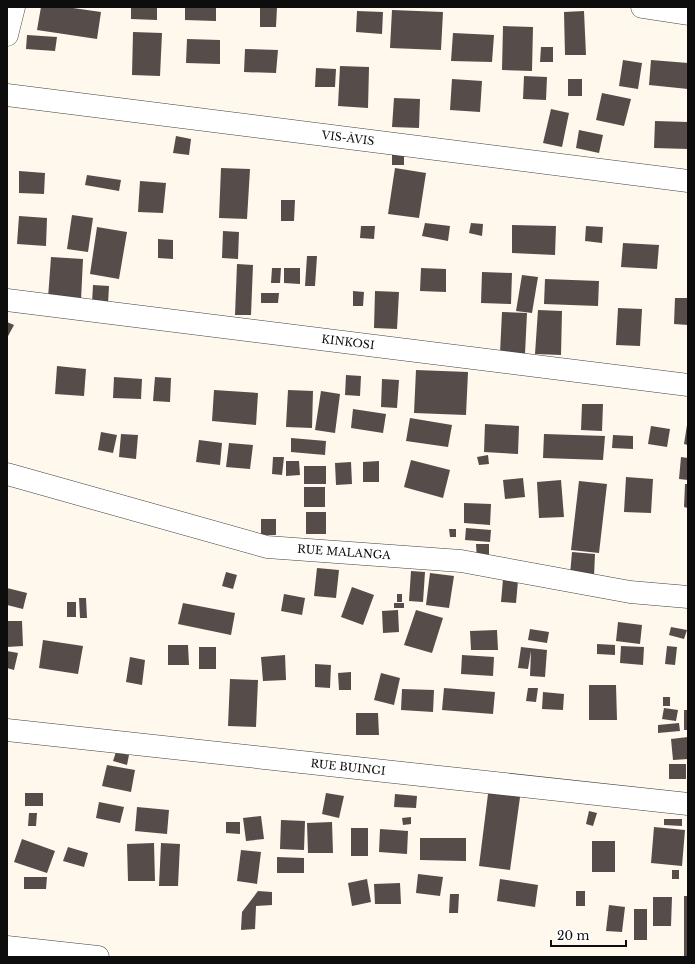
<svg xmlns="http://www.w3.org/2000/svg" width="695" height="964" font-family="'Libre Baskerville',serif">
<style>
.building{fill:#564c49}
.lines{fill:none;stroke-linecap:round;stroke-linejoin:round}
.minor-casing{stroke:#404040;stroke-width:23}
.minor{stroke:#fff;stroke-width:22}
.labels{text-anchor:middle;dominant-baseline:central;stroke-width:4;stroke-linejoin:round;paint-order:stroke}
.street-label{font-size:11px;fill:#0d0d0d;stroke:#fff}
</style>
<rect width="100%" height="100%" fill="#fff8ed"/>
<path class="building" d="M41 7H66L101 12 97 39 37 30Z
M131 7H157V20L131 19Z
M185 7H216V21L185 20Z
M260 7H277L276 27H260Z
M392 10 443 12 441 50 390 48Z
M357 11 383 12 382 34 356 32Z
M584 11 586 55H565L564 12Z
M503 26 533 27 532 71 502 70Z
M133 32 162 33 160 76 132 75Z
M453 33 494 35 492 62 451 61Z
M27 35 57 37 55 51 26 49Z
M187 39 220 40V64L186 63Z
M541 47H553V62H540Z
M245 49 278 50 276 73 244 72Z
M623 60 642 63 638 89 619 86Z
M651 60 688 63V89L649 85Z
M340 66 369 67 368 108 338 106Z
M316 68 336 69 335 87H315Z
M524 76 547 77 546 100 523 99Z
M452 79 482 81 480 112 450 110Z
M568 79H582V96H568Z
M602 93 631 99 624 126 596 120Z
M394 98 420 99 419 128 392 127Z
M551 109 569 113 562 147 543 143Z
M655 121 688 122V149L654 148Z
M579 130 603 135 599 153 576 148Z
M176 136 191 139 189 155 173 153Z
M392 153H404V165H392Z
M221 168 250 169 247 219 219 218Z
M395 168 426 173 419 218 388 214Z
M19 171 45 173 44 194 19 193Z
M87 175 121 180 119 191 85 185Z
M140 181 166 183 163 213 138 212Z
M281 200H295L294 221H281Z
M72 215 93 218 88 252 67 249Z
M19 216 47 218 46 246 17 244Z
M425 223 450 226 448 241 422 236Z
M471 223 483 224 482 236 469 233Z
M512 225 556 226 555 255 512 253Z
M361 226H375L374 239 360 238Z
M586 226 603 227 602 243 585 241Z
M97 227 127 232 119 279 90 274Z
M223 231 239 232 238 259 222 258Z
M158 239 173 240V259L158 258Z
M623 243 659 245 657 269 621 267Z
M307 256H317L315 286H305Z
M51 257 83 259 81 300 48 298Z
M237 264 253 265 251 315H235Z
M272 268H281L280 283H271Z
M284 268H300V284L284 283Z
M421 268 446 269V292L420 291Z
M482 272 512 273 511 304 481 303Z
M522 275 538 277 532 313 516 311Z
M545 279 599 281 598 306 544 304Z
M93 285 109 286 108 304 92 303Z
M353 291 364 292 363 306H353Z
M375 291 399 292 397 329 374 328Z
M261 293H279L278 303H261Z
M675 298H688V325L674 324Z
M618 308 642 309 640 346 616 345Z
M538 310 562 311 561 355 535 354Z
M502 312 527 313 525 354 500 353Z
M7 322 14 325 7 338Z
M57 366 86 369 84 396 55 394Z
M416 370 468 372 466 415 414 413Z
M346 375 361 376 360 396 345 395Z
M114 377 142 379 141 399 113 398Z
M155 377 171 378 170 402 153 401Z
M382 379 399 380 397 408 381 407Z
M214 390 258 393 256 425 212 421Z
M288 390 313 391 312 428 286 427Z
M321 391 340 394 335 433 315 430Z
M582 404H603L602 431 581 430Z
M353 409 386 414 383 433 351 428Z
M410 418 452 425 448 447 406 441Z
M485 424 519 426 518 454 484 452Z
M687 425H688V445L684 444Z
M651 426 670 429 667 447 648 444Z
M101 432 117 435 113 453 98 450Z
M121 434 138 435 136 459 119 457Z
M544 434 605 436 603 460 543 458Z
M613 435 633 436V449L612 448Z
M291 438 326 441 325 455 291 452Z
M199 440 222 443 220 465 196 462Z
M229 443 253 445 250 469 226 467Z
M488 455 489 464 479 465 477 457Z
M273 457H284L282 475 272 474Z
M681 457 688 458V480L679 479Z
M411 460 450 470 443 498 404 487Z
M286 461H299L300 475 286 476Z
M379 461V482H363V462Z
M351 462 352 484 336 485 335 463Z
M304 466H326V484H304Z
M626 477 653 479 651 513 624 512Z
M523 478 525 497 505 499 503 480Z
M561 480 564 517 539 518 537 482Z
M579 481 607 484 599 553 571 550Z
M685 484H688V508L684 507Z
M304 487H325V507H304Z
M464 503 491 504 490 525 464 523Z
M306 512H326V534H306Z
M261 519H276V535H261Z
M466 528 491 530 490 542 465 540Z
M449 529H456V537H450Z
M476 544H489V559L477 560Z
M572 552 595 554 594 576 570 575Z
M317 568 339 570 336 598 314 596Z
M411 571 425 572 423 602 409 601Z
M226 572 237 575 233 589 222 586Z
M430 573 454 576 449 608 426 605Z
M503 579 518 581 516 603 501 602Z
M352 587 374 595 363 625 341 617Z
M7 588 27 593 23 609 7 605Z
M284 594 305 598 302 615 281 611Z
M397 594H402V602H397Z
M79 598H86L87 618H80Z
M67 602H76V617H67Z
M183 603 235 613 231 635 178 624Z
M394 603H404V608H394Z
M398 610 399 632 383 633 382 611Z
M416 610 443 618 432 653 404 645Z
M7 621H22L23 646 7 647Z
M618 622 642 625 640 644 616 641Z
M671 627 687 630 684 639 669 635Z
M530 629 549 632 547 643 528 640Z
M497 630 498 650H471L470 631Z
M43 640 83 646 78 674 39 668Z
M597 644 615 645V655L597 654Z
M168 645H188L189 665H168Z
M621 646 644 647 643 665 620 663Z
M667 646 677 647 675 665 665 664Z
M199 647H216V669H199Z
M521 647 547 650 545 677 530 676 531 651 528 669 518 668Z
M7 651 18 653 14 670 7 668Z
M285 655 286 680 263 681 261 657Z
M462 655 494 657 493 676 461 674Z
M130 657 145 660 142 685 126 682Z
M315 664 331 665 330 688 315 687Z
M351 672V690H339L338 673Z
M381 673 400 678 394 705 374 700Z
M230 679 258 680 256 727 228 726Z
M589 685H616L617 720H589Z
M444 688 495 692 493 714 442 710Z
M528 688H538L536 702 526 701Z
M402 689 434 690 433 712 401 710Z
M543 692 564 694 563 710 542 709Z
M663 697H670V706H663Z
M664 708 678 710 676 721 662 719Z
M684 710H688V730H684Z
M356 713H378L379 735H356Z
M679 723 680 731 658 733V725Z
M688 737V759L673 760 671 739Z
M116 752 129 755 127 765 113 761Z
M669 764H686V779H669Z
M107 765 135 770 131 792 102 786Z
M489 786 521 790 510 870 479 866Z
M25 793H43V806H25Z
M326 793 344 796 339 818 322 814Z
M395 794 417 796 416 808 394 807Z
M99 802 124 807 120 823 96 818Z
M137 807 169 810 167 834 135 831Z
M589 811 597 813 593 826 586 824Z
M29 813H37L36 826H28Z
M261 816 264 839 246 841 243 818Z
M411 817V824L403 825 402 818Z
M664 819H682V826L664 825Z
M281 820 305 821 304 850 280 849Z
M226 822H240V834L226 833Z
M332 822 333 853H308L307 823Z
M654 827 685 830 682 866 651 863Z
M351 828H368V856H351Z
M380 829 408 831 407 854 379 852Z
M420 838H466V861L420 860Z
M22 839 55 851 47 873 14 862Z
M592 841H615V872H592Z
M154 843 155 881H128L127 844Z
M161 843 180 844 178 886H159Z
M68 847 88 853 84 867 63 861Z
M241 850 261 852 257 884 237 881Z
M277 857 304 858V873H277Z
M672 870H679V879H672Z
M418 874 443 877 440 896 416 893Z
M24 877H47L46 889H24Z
M367 879 371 902 352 906 348 883Z
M500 879 538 885 535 907 497 901Z
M400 883 401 904H375L374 884Z
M258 891 272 892V905L256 906 255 929 241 930 242 912Z
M576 891H585V906H576Z
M450 894H459L458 913H449Z
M684 896H688V957H684Z
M653 897H672L671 926H653Z
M609 905 625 907 622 932 606 931Z
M634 909H647V940H634Z"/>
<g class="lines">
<g class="minor-casing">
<path id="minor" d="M642 7 688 14
M7 35 14 7
M7 95 688 181
M7 300 688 385
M7 474 267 547 461 561 630 592 688 597
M7 730 688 804
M7 947 98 957"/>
</g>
<use href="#minor" class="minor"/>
</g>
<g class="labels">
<g class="street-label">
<text transform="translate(348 138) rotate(7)">VIS-ÀVIS</text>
<text transform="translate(348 342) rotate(7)">KINKOSI</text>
<text transform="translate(344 552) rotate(4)">RUE MALANGA</text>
<text transform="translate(348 767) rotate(6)">RUE BUINGI</text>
</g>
</g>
<rect width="695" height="964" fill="none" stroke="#0d0d0d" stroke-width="16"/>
<path d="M551 940v6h75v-6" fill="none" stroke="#0d0d0d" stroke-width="2"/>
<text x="557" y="940" font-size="12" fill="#0d0d0d" stroke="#ffffff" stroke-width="3" paint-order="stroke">20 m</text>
</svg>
